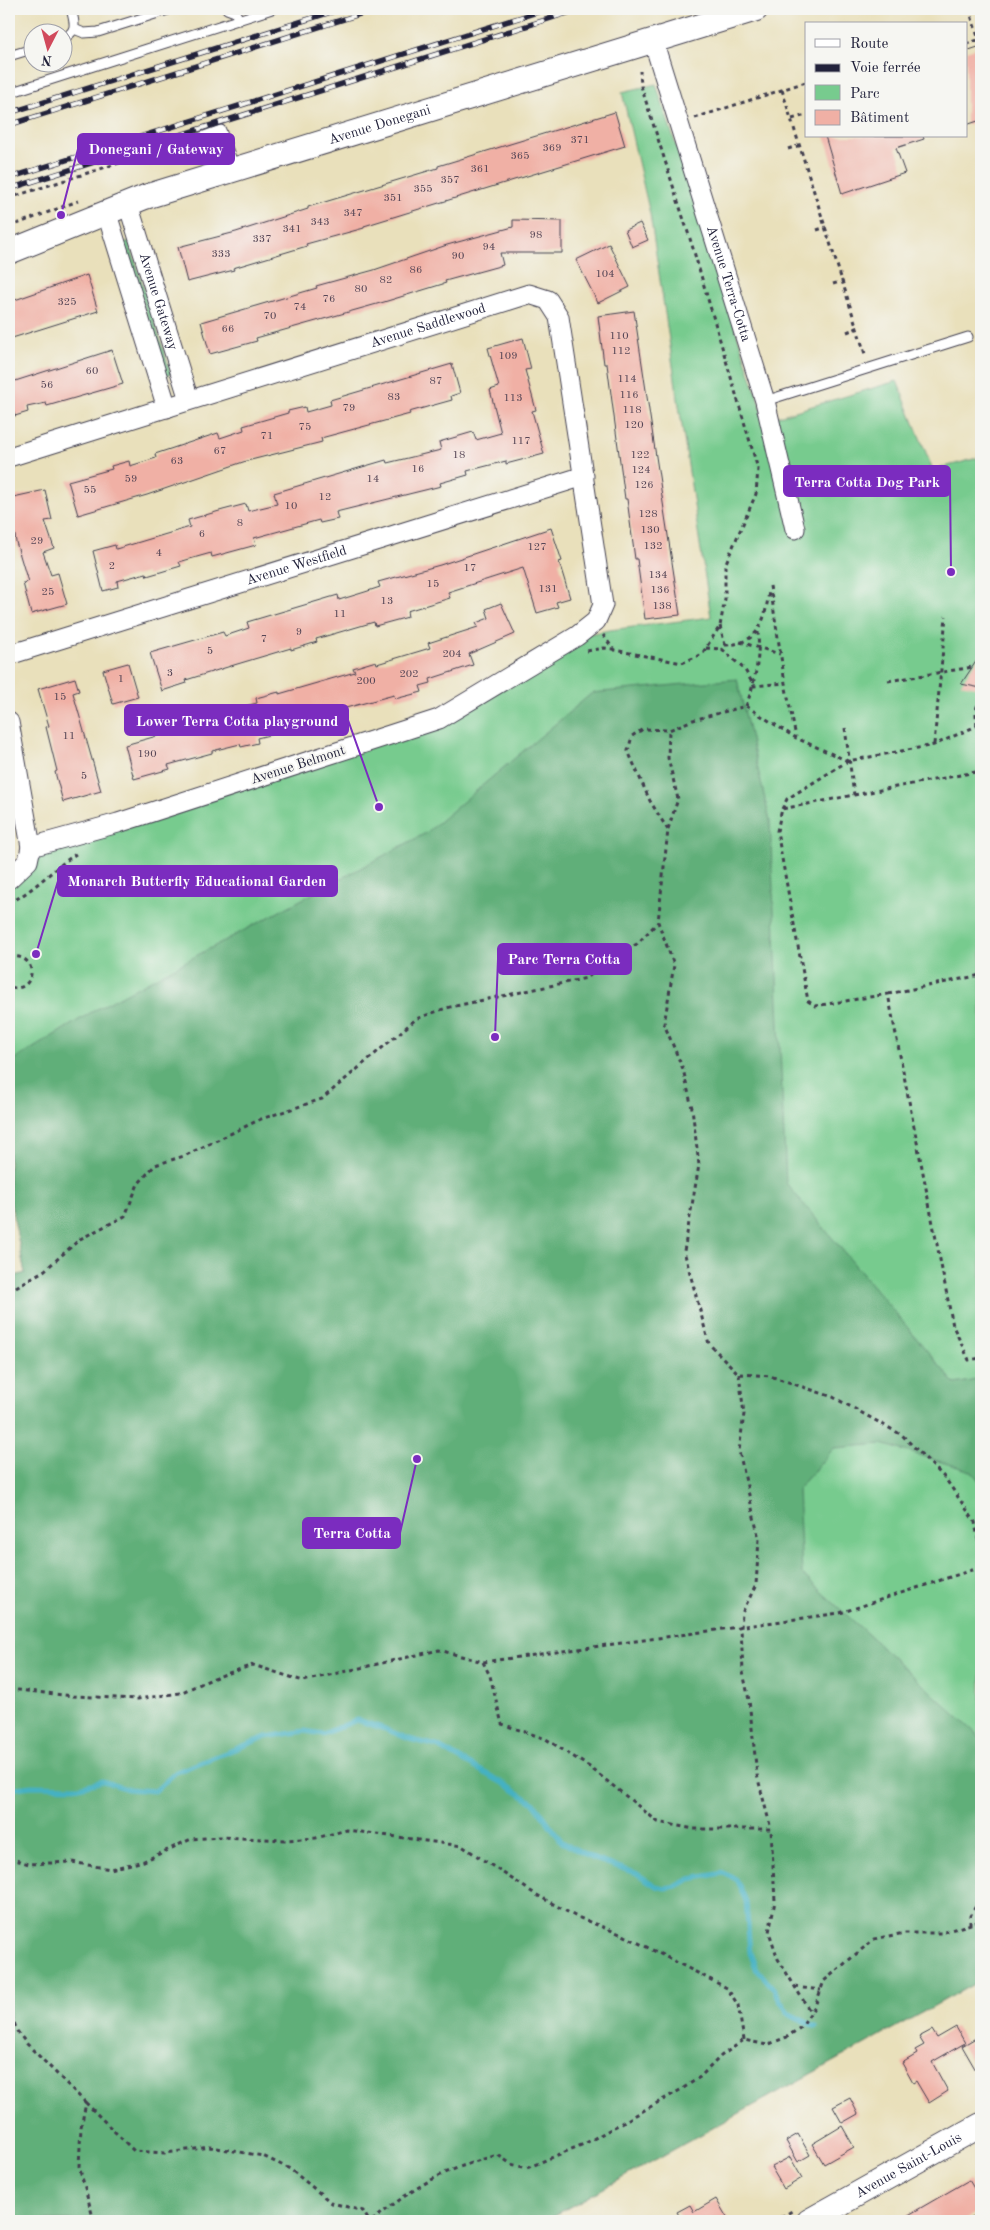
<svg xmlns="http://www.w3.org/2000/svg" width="990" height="2230" font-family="'Old Standard TT',serif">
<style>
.green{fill:#77cb8e;stroke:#4c7664}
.forest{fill:#61af79;stroke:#42685a}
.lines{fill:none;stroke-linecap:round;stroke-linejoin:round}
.stream{stroke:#45b1c2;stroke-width:5}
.building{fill:#f0b0a5}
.service-casing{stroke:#403e4e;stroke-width:11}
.minor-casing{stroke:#403e4e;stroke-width:21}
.tertiary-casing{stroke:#403e4e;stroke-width:26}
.path{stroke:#403e4e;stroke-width:3;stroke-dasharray:4 4;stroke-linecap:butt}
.service{stroke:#fff;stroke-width:9}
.minor{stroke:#fff;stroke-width:19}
.tertiary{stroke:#fff;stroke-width:24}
.rail-casing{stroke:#22223b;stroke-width:5.5}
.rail{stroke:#f6f6f2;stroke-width:4;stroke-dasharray:11;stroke-linecap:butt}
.labels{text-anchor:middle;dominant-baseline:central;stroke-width:4;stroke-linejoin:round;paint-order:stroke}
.number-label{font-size:11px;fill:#564656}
.street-label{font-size:14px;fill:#22223b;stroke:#f6f6f2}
.leader{fill:none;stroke:#7b2cbf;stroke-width:2}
.callout-dot{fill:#7b2cbf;stroke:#f6f6f2;stroke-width:2}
.callout{fill:#7b2cbf;stroke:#7b2cbf;stroke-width:2}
.callout-label{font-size:15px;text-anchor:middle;font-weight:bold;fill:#fff}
</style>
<rect width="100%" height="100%" fill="#f6f6f2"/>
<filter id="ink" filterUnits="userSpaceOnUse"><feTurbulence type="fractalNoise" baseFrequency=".02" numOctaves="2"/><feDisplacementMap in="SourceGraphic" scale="10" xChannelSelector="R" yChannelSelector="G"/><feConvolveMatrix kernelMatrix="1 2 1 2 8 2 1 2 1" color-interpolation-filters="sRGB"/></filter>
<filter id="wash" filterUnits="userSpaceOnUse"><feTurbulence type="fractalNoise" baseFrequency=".0096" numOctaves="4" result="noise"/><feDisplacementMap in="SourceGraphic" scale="20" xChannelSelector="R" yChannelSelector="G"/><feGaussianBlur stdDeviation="1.12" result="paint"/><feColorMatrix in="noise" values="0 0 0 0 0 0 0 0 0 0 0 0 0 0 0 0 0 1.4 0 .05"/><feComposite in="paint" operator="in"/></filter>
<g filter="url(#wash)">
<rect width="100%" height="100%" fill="#e9e0bb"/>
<path class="green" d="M656 84 765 420 897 381 933 470 981 457V1980L544 2221H9V1278L25 1273 9 1194V879L31 847 439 719 577 636 610 630 711 617 650 214 622 92Z
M129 241 171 374 165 376 124 243Z"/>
<path class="forest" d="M737 679 770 821 786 1183 955 1384 981 1379V1483L971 1471 882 1444 834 1448 798 1489 802 1574 981 1738V1980L544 2221H9V1278L25 1273 9 1194V1063L95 1010 426 833 592 693Z"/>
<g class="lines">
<path class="stream" d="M9 1789 32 1786 79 1787 103 1781 127 1789 155 1791 176 1772 266 1737 305 1731 323 1734 357 1720 385 1729 409 1739 437 1746 508 1786 535 1804 562 1842 594 1859 636 1873 656 1886 665 1888 677 1886 690 1879 723 1873 736 1879 746 1901 750 1953 756 1968 773 1988 788 2013 816 2027"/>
</g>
<g id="blocks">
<path class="building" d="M981 46V120L966 125V51Z
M615 112 625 146 364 226V228L306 244 307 246 233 268 234 270 187 282 178 247 236 232 308 209V207L438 168V166Z
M825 136H923L924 139 896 148 905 173 842 194Z
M513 220 562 221V253H500L503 265 445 281 446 283 384 302 256 338 257 341 210 354 201 322 317 288 316 286 374 270 447 245 513 227Z
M640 223 648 240 632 247 625 230Z
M609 244 630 287 598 303 576 260Z
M87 275 98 311 9 339V302Z
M634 311 680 615 645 619 637 559H635L627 499H625L607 364H604L598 316Z
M523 338 531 369 525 370 536 410 532 411 544 454 506 464V461L467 471 468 475 440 483 441 486 336 512 338 519 320 523 319 520 254 538 256 545 212 557 211 553 179 562 181 566 147 576 146 573 117 581 118 587 103 591 93 551 115 545 116 549 190 527 188 520 223 510 246 504 248 511 277 504 274 493 386 460 387 463 441 450 439 442 473 432 476 440 501 433 490 390 499 387 488 348Z
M112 350 123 384 47 406 46 403 27 407 28 412 15 416 9 396V383Z
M452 364 460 393 451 396 452 400 409 412 410 414 321 438 322 442 243 462 147 495 78 515 68 481 112 469 111 466 129 461 130 466 156 458 155 454 218 433 220 438 244 430 243 426 288 413V411L305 407 306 412 331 405 330 400Z
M45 490 52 520 45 521 54 548 43 552 51 575 58 573 67 604 31 614 23 583 28 582 16 542 9 498Z
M551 528 562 561 559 562 570 598 556 602 558 607 537 613 523 568 448 592 450 598 407 611 408 617 375 626 374 622 316 639 317 642 291 650V648L234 665 186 680 187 683 162 691 150 653 223 632 225 636 249 628 247 622 338 595 339 600 365 592 380 587 378 582 440 565Z
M501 603 515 634 469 654 473 665 430 679 431 683 420 686 422 692 395 699 394 695 327 713 329 720 257 738 258 743 241 747 240 744 212 751V753L168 765 170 769 134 779 125 745 171 732 169 725 257 703 256 698 279 692V694L355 672 353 668 376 661 377 664 430 648 428 643 478 627 476 623 489 618 486 609Z
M981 654V688L961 684Z
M128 663 138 697 113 704 103 670Z
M75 678 79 691 73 693 101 791 63 802 55 772 57 771 46 727 49 726 38 689Z
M956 2027 965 2043 932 2062 948 2091 929 2103 916 2081 913 2083 902 2063 917 2054 915 2050 924 2045 919 2037 932 2030 937 2038Z
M981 2035V2079L962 2046Z
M850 2098 858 2114 842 2123 833 2107Z
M842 2126 854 2147 824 2164 812 2144Z
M798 2134 810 2155 798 2162 786 2141Z
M790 2157 802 2178 784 2189 771 2167Z
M969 2180 981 2200V2211L964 2221H898Z
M716 2199 729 2221H677L681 2219 677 2212 690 2205 694 2212Z"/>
</g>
</g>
<g filter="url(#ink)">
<use href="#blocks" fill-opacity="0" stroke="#403e4e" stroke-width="1"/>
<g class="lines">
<g class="service-casing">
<path id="service" d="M227 9 235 12 239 20
M74 29 84 33 98 32 171 9
M62 39C78 31 75 24 71 9
M9 56 32 49
M9 93 272 9
M196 139 221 130 235 169
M765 401 968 337"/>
</g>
<g class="minor-casing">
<g id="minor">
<path id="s1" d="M653 40 765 401 795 529"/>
<path id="s2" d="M128 204 189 400"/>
<path d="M107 214 167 408"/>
<path id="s3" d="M9 457 529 294 548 300 559 317 603 605 596 621 577 636 439 719 118 823 31 847 28 861 9 879"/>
<path id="s4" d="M9 655 584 476"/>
<path d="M9 722 31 847"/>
</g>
</g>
<g class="tertiary-casing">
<g id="tertiary">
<path id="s5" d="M9 252 145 197 756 9"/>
<path id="s6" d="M809 2221 981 2125"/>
</g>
</g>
<path class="path" d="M969 9 979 40
M966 44 981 39
M782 90 866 357
M695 118 806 82
M792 119 806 115
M788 149 800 145
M9 198 185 142
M9 227 78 201
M817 230 826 227
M833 284 843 281
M847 332 857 328
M770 586 785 683 796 737
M720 626 725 645 722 649
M603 635 614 650 682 663 702 654 720 626 725 599V565L756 494 758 469 692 245 641 86 640 71
M740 642 780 654
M725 645C760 644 765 620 769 591
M706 648 722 649 745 670 754 686 785 683
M587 651 604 648 613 649
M888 681 973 667
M746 706C755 682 760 658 758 632
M977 725C976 716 974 707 981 701
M845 728 854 795 782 809 777 831 808 1001 815 1006 888 994 953 1326 969 1360 981 1358
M934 744 946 616
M848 761 796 738 746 706 693 720 669 730 643 729 632 736 628 751 650 801 668 830 658 922 674 965 664 1024 683 1069 692 1108 699 1165 684 1251 709 1344 739 1374 770 1376 833 1397 902 1435 945 1478 975 1522 981 1557
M854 795 981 771
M782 809 787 799 848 761 934 745 981 724
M668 829 678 799 668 758 669 730
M9 903C34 891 52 869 76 854
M9 957C41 952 36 995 9 987
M888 994 981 975
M9 1291 45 1270 80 1239 125 1216 138 1184 155 1165 184 1156 261 1119 322 1099 416 1019 446 1008 587 978 610 958 637 944 658 922
M739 1374 744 1414 739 1451 759 1539 756 1585 742 1613 741 1628 743 1672 749 1700 757 1775 771 1829
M483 1662 490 1676 502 1724 546 1739 591 1768 658 1822 694 1829H771L775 1901 769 1932 778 1959 811 2013
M9 1689 73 1696 138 1699 180 1693 214 1678 253 1665 303 1681 439 1650 483 1662 840 1613 981 1567
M9 1858 29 1864 72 1862 110 1869 144 1861 191 1839 220 1837 285 1840 316 1838 347 1830 462 1846 535 1894 575 1916 625 1936 727 1988 738 2005 744 2040
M970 1925V1916L981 1898
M795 1987 821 1990
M9 2008 17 2031 27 2044 86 2103
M94 2221 79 2166 81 2127 86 2103 134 2151 165 2153 211 2147 263 2156 290 2169 332 2203 363 2211 369 2221
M372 2221C417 2185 442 2170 498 2155L511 2164 527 2168 586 2143 682 2089 700 2077 721 2056 744 2040 767 2045 787 2037 801 2027 815 2006 824 1981 874 1939 904 1933H941L981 1921
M774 2221 792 2211"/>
<use href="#service" class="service"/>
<use href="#minor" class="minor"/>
<use href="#tertiary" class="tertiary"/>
<g class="rail-casing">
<path id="rail" d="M9 113 341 9
M9 125 376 9
M9 178 547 9
M9 189 580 9"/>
</g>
<use href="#rail" class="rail"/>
</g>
</g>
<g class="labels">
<g class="number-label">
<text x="580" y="140">371</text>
<text x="552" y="148">369</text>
<text x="520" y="156">365</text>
<text x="480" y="169">361</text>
<text x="450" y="180">357</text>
<text x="423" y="189">355</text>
<text x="393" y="198">351</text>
<text x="353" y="213">347</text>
<text x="320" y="222">343</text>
<text x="292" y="229">341</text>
<text x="536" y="235">98</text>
<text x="262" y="239">337</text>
<text x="489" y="247">94</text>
<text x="221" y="254">333</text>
<text x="458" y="256">90</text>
<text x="416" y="270">86</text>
<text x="605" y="274">104</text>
<text x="386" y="280">82</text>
<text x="361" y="289">80</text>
<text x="329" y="299">76</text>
<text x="67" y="302">325</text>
<text x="300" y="307">74</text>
<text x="270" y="316">70</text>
<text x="228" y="329">66</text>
<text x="619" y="336">110</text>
<text x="621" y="351">112</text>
<text x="508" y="356">109</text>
<text x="92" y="371">60</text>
<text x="627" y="379">114</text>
<text x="436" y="381">87</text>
<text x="47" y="385">56</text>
<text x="629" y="395">116</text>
<text x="394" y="397">83</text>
<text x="513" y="398">113</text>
<text x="349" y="408">79</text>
<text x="632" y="410">118</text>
<text x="634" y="425">120</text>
<text x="305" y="427">75</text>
<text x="267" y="436">71</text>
<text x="521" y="441">117</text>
<text x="220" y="451">67</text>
<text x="459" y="455">18</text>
<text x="640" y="455">122</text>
<text x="177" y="461">63</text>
<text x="418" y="469">16</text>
<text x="641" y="470">124</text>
<text x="131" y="479">59</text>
<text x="373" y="479">14</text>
<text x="644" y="485">126</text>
<text x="90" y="490">55</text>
<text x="325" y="497">12</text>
<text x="291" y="506">10</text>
<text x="648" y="514">128</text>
<text x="240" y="523">8</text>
<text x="650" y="530">130</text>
<text x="202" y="534">6</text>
<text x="37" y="541">29</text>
<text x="653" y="546">132</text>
<text x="537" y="547">127</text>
<text x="159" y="553">4</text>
<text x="112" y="566">2</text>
<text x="470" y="568">17</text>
<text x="658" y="575">134</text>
<text x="433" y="584">15</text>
<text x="548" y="589">131</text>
<text x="660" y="590">136</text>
<text x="48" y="592">25</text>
<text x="387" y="601">13</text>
<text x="662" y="606">138</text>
<text x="340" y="614">11</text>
<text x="299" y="632">9</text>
<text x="264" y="639">7</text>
<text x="210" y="651">5</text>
<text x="452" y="654">204</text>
<text x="170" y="673">3</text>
<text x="409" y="674">202</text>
<text x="121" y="679">1</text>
<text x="366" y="681">200</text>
<text x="60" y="697">15</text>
<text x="69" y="736">11</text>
<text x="147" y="754">190</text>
<text x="84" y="776">5</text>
</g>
<g class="street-label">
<text stroke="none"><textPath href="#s5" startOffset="392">Avenue Donegani</textPath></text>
<text stroke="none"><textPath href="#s1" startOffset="255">Avenue Terra-Cotta</textPath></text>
<text stroke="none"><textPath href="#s2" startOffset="102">Avenue Gateway</textPath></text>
<text stroke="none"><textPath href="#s3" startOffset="439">Avenue Saddlewood</textPath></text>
<text stroke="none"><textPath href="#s4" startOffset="301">Avenue Westfield</textPath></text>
<text transform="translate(298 765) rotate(-18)">Avenue Belmont</text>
<text stroke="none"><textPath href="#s6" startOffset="114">Avenue Saint-Louis</textPath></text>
</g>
</g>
<path class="leader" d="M61 215L78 149M951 572L950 481M379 807L348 720M36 954L58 881M495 1037L498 959M417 1459L400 1533"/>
<g class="callout-dot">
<circle cx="61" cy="215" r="5"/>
<circle cx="951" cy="572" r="5"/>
<circle cx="379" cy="807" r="5"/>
<circle cx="36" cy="954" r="5"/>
<circle cx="495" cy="1037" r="5"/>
<circle cx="417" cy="1459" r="5"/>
</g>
<g class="callout">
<rect x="78" y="134" width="156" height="30" rx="5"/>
<rect x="784" y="466" width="166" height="30" rx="5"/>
<rect x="125" y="705" width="223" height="30" rx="5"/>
<rect x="58" y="866" width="279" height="30" rx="5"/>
<rect x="498" y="944" width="133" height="30" rx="5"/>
<rect x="303" y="1518" width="97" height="30" rx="5"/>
</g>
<g class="callout-label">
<text x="156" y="154">Donegani / Gateway</text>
<text x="867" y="487">Terra Cotta Dog Park</text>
<text x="237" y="726">Lower Terra Cotta playground</text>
<text x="197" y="886">Monarch Butterfly Educational Garden</text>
<text x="564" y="964">Parc Terra Cotta</text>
<text x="352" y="1538">Terra Cotta</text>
</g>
<rect width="990" height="2230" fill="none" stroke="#f6f6f2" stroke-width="30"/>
<rect x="805" y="22" width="162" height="115" fill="#f6f6f2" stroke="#a1a1a9"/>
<rect x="815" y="39" width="25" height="8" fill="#ffffff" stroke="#a1a1a9"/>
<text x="850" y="48" font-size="15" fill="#22223b">Route</text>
<rect x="815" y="64" width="25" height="8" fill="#22223b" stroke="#a1a1a9"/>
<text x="850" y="72" font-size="15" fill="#22223b">Voie ferrée</text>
<rect x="815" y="85" width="25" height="15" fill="#77cb8e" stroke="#a1a1a9"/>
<text x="850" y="98" font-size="15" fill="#22223b">Parc</text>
<rect x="815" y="110" width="25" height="15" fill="#f0b0a5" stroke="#a1a1a9"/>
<text x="850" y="122" font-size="15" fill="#22223b">Bâtiment</text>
<g transform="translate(48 48) rotate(186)"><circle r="24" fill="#f6f6f2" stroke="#a1a1a9"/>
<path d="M0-4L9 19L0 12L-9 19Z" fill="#d1495b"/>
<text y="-8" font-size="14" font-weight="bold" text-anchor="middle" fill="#22223b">N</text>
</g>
</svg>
